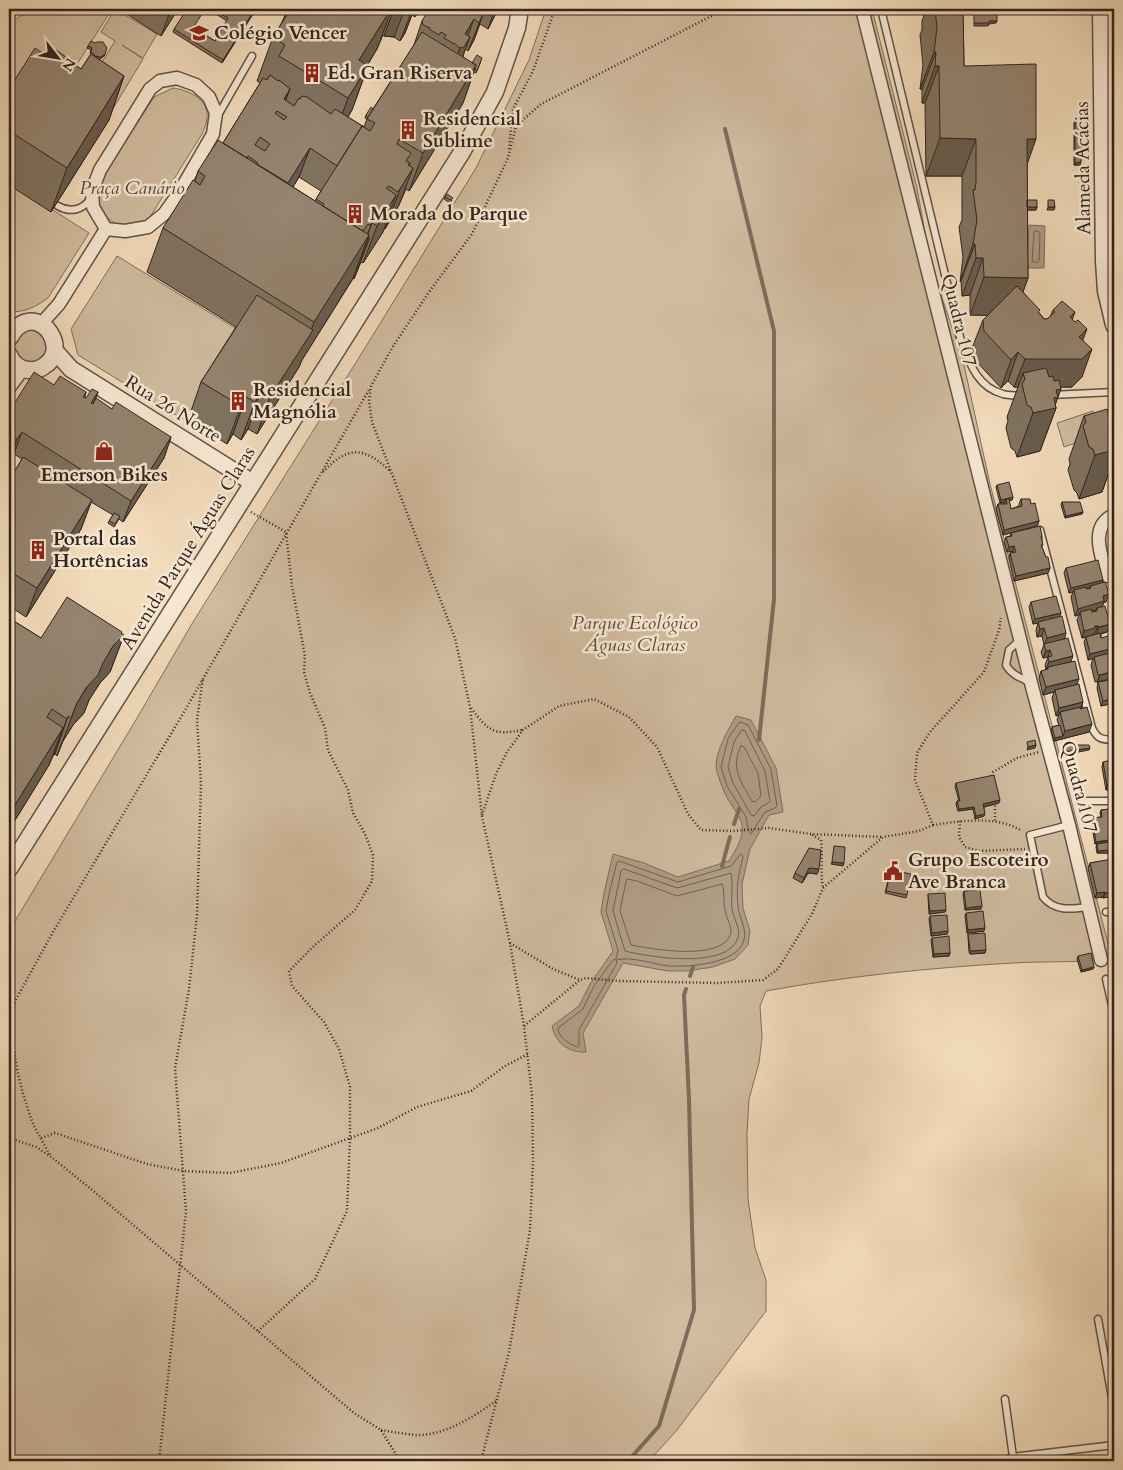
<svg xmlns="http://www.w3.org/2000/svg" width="1123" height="1470" font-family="Cardo,serif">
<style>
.green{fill:#d1bca0;stroke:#80705f}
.water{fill:#b09d86;stroke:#7d6d5c}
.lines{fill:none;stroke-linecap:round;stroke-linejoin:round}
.shore{stroke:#706152;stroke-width:1}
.stream{stroke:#7d6d5c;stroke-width:4}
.service-casing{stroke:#605245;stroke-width:9}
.minor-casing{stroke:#605245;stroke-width:15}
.tertiary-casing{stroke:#605245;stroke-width:19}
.path{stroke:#30251e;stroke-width:2.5;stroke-dasharray:1 2.5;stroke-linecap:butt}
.service{stroke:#f7e8d3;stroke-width:6}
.minor{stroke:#f7e8d3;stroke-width:12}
.tertiary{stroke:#f7e8d3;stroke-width:16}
.wall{fill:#807260;stroke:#30251e;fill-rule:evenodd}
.shaded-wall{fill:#685c4e;stroke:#30251e}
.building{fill:#958470;stroke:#30251e;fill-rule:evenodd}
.labels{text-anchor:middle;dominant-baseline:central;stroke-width:5;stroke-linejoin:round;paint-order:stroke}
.poi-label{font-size:19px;font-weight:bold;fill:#30251e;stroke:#f7e8d3;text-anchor:start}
.street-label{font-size:19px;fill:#30251e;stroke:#f7e8d3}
.park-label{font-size:19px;font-style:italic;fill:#584b3e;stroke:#f7e8d3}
</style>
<rect width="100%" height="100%" fill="#f2dbbb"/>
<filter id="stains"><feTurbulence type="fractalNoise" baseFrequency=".004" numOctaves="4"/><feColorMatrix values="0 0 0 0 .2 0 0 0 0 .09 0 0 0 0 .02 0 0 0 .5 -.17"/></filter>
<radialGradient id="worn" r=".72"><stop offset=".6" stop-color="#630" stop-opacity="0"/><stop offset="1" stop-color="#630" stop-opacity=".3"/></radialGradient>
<path class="green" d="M32 9H112L58 94 9 96V23Z
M115 9 157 34 143 58 122 45 143 59 108 117 79 99 115 41 101 32Z
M546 9H872L917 188 931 266 962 356 990 484 1112 959C1079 963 1045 961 1012 963 930 968 847 976 766 991L760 1006 762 1038 759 1063 749 1099 747 1134 748 1199 755 1248 766 1280V1311L677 1430 649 1461H9V931L137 718 193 622 360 356 476 168 529 60Z
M173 88C188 90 209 99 207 118 207 123 204 129 202 134L150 217 140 224 128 226 114 223 102 213 97 204V190L104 175 154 97Z
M9 182 89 233 48 298C37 306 23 314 9 311Z
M117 256 243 333 189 423 78 355 71 329Z
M31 330 37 331 51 343 37 371 12 353C13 340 18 333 31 330Z
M1093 411 1101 434 1064 447 1057 423Z"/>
<path class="water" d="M1029 225 1045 226 1044 268H1027Z
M736 716 751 720 776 768 783 812 769 815 750 849 742 884 743 908 750 931 748 945 735 959 713 967 687 971H668L623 963 583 1033 586 1052C569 1053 555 1043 552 1026L579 1006 590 984 613 951 601 912 604 893 613 854 644 863 678 877 729 861C758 816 733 821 720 781 719 777 716 771 716 766 717 748 727 732 736 716Z"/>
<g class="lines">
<path class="shore" d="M1035 231H1038L1040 233 1039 261 1037 263 1032 261 1034 233Z
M740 722 748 725 771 769 777 806 775 808 765 812 751 834 749 832 746 817 727 786 721 767 728 739Z
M742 730 745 731 765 771 770 801 768 803 761 807 754 816 751 815 733 783 728 767 734 742Z
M741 746 744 747 758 773 761 796 755 802 752 801C741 782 730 768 741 746Z
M741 854 743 857C738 876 736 887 738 906 739 918 747 928 744 940 738 964 689 967 669 966 651 964 633 956 616 960L617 963 579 1030V1046L577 1047C569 1044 558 1037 558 1028L583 1009 594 986 613 960 616 959 618 950 606 911 609 894 617 862 619 861 678 882 731 866Z
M624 869 677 888 731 873C733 880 731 899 732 908 733 918 741 928 738 938 727 970 649 957 625 951L613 911 621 871Z
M627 879 637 881 677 896 722 884C725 892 723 902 725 910 726 918 734 929 730 936 718 961 652 949 631 945L620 911Z"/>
<path class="stream" d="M725 129 774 331V599L759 740
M734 824 739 809
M722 866 730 837
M690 976 693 967
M628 1461 659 1426 694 1310 689 1100 684 995 686 989"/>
<g class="service-casing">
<path id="service" d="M881 9 960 337C969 361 976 387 1003 394 1009 396 1017 395 1023 396
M217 117 252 56
M58 206C70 213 83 210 90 199
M1051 395 1114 392
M1040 530 1092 728C1098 740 1102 739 1114 740
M1020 640 1009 650 1006 665C1011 674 1020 678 1030 682
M1081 801H1114
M1069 825 1030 835 1043 897C1055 912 1072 909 1089 907
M1106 912H1114
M1106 979 1114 1014
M1098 1319 1114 1409
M1005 1399 1013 1457
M1002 1461 1013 1457 1114 1445"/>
</g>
<g class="minor-casing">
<path id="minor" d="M862 9 1031 683 1069 825 1101 960
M1101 10 1114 11
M177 78 196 85 209 97 216 113 213 134 179 193 164 214 148 227 125 231 106 229 93 207 92 191 100 170 150 89 160 81Z
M41 324 59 304 106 229
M9 388 23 369
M1107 576C1101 555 1089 526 1114 515"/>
</g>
<g class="tertiary-casing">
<path id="tertiary" d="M1101 9 1104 261 1106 291 1114 325
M9 338C12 334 15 328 19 326 43 308 70 350 44 366 40 369 35 371 29 370 20 370 13 364 9 355
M55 351 71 369 253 483
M9 869 462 152 495 92 517 28 520 9"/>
</g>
<path class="path" d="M509 149 513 109 533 71 555 9
M323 472C347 446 364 446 390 471
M251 512 286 532 292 586 305 656 304 672 310 693 325 728 328 750 348 790 353 813 365 834 373 855 372 881 355 910 314 946 289 971 292 986 324 1022 339 1049 350 1087V1138L347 1211 315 1279 258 1331
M471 708C488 730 493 736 522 730
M993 776V772L1017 758 1039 752
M995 802V822
M482 815 496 774 507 752 523 730 559 706 594 699 629 717 657 747 688 814 701 830 733 831 769 828 811 834 883 837
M960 821 959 837 965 847 979 851 1025 849
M933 825C962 821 996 815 1022 831
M812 835 821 840C823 856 820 872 823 888
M510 943 553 969 580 980
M15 1003C7 1037 20 1089 32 1121 37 1133 44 1144 50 1155
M9 1012 53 932 184 712 370 388
M524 1026 510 943 482 816 470 707 455 638 372 422 369 401 371 386 392 348 429 292 472 234 508 158 516 126 541 104 725 9
M9 1138 36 1147 50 1156 91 1189 354 1413 381 1430 400 1461
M41 1138 55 1133 147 1164 184 1171 230 1173 281 1163 378 1128 417 1107 471 1091 505 1066 528 1054
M381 1430C393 1432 405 1434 417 1435 446 1435 473 1417 496 1401
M159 1461 186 1211 175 1068 189 989 197 915 201 784 197 720 203 678
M481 1461 509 1352 530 1230 533 1161 532 1095 524 1026 580 980 586 978 618 981 718 983 763 980 778 969 812 914 823 888 883 837 919 831 933 825 915 780 917 753 930 732 984 672 999 630 1001 618"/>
<use href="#service" class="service"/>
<use href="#minor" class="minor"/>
<use href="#tertiary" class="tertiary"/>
</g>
<path class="wall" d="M119 9H178L161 36Z
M208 9H255L222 63 173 32 174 29 194 28 215 41 227 21Z
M288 9H420L415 17 412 15 405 33 400 41 394 37 384 36 383 35 377 49 367 66H368L352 110 348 117 364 127 367 119 365 118 366 115 373 109 414 45 422 21 431 13 433 9H498L488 29 480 24 474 40 468 51 465 49 463 57 472 63 481 61 476 73 474 72 463 103 409 191 406 189 399 205 385 229H384L383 232 363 263 361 262 356 274 302 360 299 367 257 434 248 429 241 440 233 434 227 444 188 420 201 382 236 327 147 272 163 228 195 181 198 171 223 143 260 83 257 81 273 37 281 24ZM299 177 321 191 315 201 293 187Z
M924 9H963L964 66 1027 165V200L1037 207 1036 210H1027L1028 278 1023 292 1044 319H1047L1050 317 1053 310 1072 319 1083 340 1082 377 1072 387H1061L1055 405 1056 408 1040 451 1017 457 1015 451 1011 448 1006 428 1008 421 1007 417 1018 387H1014L1008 381 1001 388 974 359 972 348 983 320 988 315H970V295L962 296 961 281 960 282 963 257 959 227 962 220V176H926L925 103H922V89H920L923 65 920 35 922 30V21L924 16Z
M88 46 105 54 104 56 100 59H98L124 76 109 120 51 212 9 185V89L50 58 69 61 81 69 91 54 90 53 91 50 87 48Z
M1075 121 1080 165H1074V123Z
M445 197 452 200 450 203 444 199Z
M54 385 86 392 85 397 86 398 98 392 94 402 112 409 171 437 164 458 123 522 119 519 114 527 108 523 113 515 91 502 81 529 26 617 9 606V481L22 459 14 454 10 460H9V412Z
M1084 416 1110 419 1114 418V458L1102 492 1079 499 1077 493 1074 490 1068 470 1070 464 1069 459Z
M997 485 1013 497 1012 500 1009 501 1011 509 1019 506V504L1021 499 1031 504 1039 521 1037 526 1003 535 996 509 998 504H1004L1005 502 1000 503 996 487Z
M1062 502 1083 512 1082 514 1065 518 1061 505Z
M1011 533 1042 536V547L1050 568 1048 573 1014 581 1009 558 1010 553 1013 552V551L1007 552 1004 542 1006 537 1010 536Z
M1066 568 1103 580 1102 582 1106 602H1104L1102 607 1110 624 1107 632 1101 634V638L1114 645 1097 682H1095L1091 665 1093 658 1088 660 1084 642 1086 637 1082 638 1077 620 1079 615 1075 616 1071 597 1073 592 1069 593 1064 573Z
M1031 602 1061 613 1059 617 1064 639 1077 685 1081 709 1089 732 1054 741 1051 730 1052 727 1059 725 1057 720 1059 715 1056 716 1052 698 1054 692 1043 695 1039 678 1041 671 1046 670 1045 665 1048 657 1043 658 1041 652 1044 645 1042 636 1037 637 1036 630 1038 623 1033 624 1029 607Z
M9 618 41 638 122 634 124 635 110 672 100 683 89 700 84 713 73 725 63 741 57 756 55 754 53 756 49 765 9 830Z
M1114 679V703L1101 706 1097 688 1098 682Z
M1103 762 1114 789 1106 790 1102 767Z
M956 783 999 803 984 807V816L975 819 973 809 958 811 956 804 957 801H959L955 786Z
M1110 809 1114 896 1103 898V897L1095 898 1088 868 1090 863 1110 860 1108 853H1097L1096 847 1097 844 1107 842 1095 844 1091 821 1092 818 1101 817 1100 813 1101 810Z
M819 869 817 874 808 873 802 883 793 878 795 873Z
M890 872 907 895 906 898 885 893Z
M964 891 981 909 965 910 963 894Z
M928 894 946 910 945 912 929 914 928 897Z
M966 913 984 931 967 933 965 916Z
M930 916 948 931 947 934 931 936 929 919Z
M968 934 985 953 970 954 969 952 968 937Z
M932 938 950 953 949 956 933 957 931 940Z
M1078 956 1094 967 1093 969 1081 972 1077 959Z"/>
<path class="shaded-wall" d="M171 9H178L161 36Z
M255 9V11L222 63 223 60Z
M391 9H392L377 49 347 98 359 60Z
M394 9H405L394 37 384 36Z
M413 9H414L405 33 400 41 411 13Z
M418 9H420L415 17Z
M455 9H459L453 24 454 11Z
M495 9H498L488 29Z
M484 11 474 40 468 51 479 23Z
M474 19 464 47 470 37 459 66 449 76 466 32Z
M989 21H997L996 23 989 24 988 26H974V23Z
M934 52H936L922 89H920Z
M105 54 104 56 100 59H94L95 56Z
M476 65 463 103 409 191 423 153Z
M368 66 352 110 332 142 348 98Z
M935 66H939L925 103H922Z
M124 76 109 120 51 212 67 168Z
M290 89 281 113 284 99Z
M940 138 976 139 962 176H926Z
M1027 139H1036L1023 176Z
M310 148 299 177 269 225 279 197Z
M1081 162 1080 165H1074L1075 163Z
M410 163 400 188 413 168 399 205 385 229Z
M396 195 383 232 363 263 377 226Z
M1022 207H1037L1036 210H1021Z
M1048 207H1055L1054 210H1047Z
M372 223 366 240 369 235 353 278 302 360 299 367 257 434 270 397 309 336 314 322 365 240Z
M370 237 356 274 354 279 367 241Z
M973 244H975L961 281 960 282Z
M976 258H983L970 295 962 296Z
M984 277 1028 278 1014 316 970 315Z
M1075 312 1065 340 1070 317Z
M1087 329 1076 358 1092 349 1082 377 1072 387H1023L1025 379 1023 373 1018 387H1014L1025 359 1079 337Z
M1018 352 1008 381 1001 388 1011 360Z
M1061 389 1054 408H1056L1040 451 1017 457 1033 413 1056 390Z
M261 391 248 429 241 440 255 402Z
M98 392 90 413 91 403Z
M246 397 233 434 227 444 241 406Z
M22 432 14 454 10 460 17 439Z
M171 437 164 458 123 522 131 501Z
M1114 441V458L1102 492 1079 499 1095 455Z
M1013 497 1012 500 1006 501V499L1005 502 1000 503 1001 500Z
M92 500 81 529 26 617 37 588Z
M1083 512 1082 514 1065 518 1066 516Z
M1039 521 1037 526 1003 535 1004 530Z
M1014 546 1013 551 1007 552 1009 547Z
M1050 568 1048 573 1014 581 1016 576Z
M1103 580 1102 585 1090 586 1089 588 1074 590 1073 592 1069 593 1071 588Z
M1109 594 1106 602H1104L1101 609 1097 608 1096 610 1080 615V612L1079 615 1075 616 1078 609 1103 596Z
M1061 613 1059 618 1033 624 1035 619Z
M1110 624 1107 632 1096 635 1099 627Z
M1095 626H1098L1095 633 1093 634V635L1082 638 1084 631Z
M1044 628 1042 636 1037 637 1040 629Z
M1066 633 1064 641 1044 646 1047 638Z
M124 635 110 672 100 683 89 700 84 713 73 725 63 741 57 756 77 703 113 646Z
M1114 648 1113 653 1088 660 1090 654Z
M1050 650 1048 657 1043 658 1046 651Z
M1073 656 1070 664 1048 667 1047 670H1046L1049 662Z
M1114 671V678L1097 682 1100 675Z
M1079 679 1076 686 1055 690 1054 692 1043 695 1046 687Z
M1114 698V703L1101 706 1103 701Z
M1083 702 1079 714 1060 712 1059 715 1056 716 1059 708Z
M68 716 55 754 53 756 67 719Z
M1092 724 1089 732 1054 741 1055 738 1063 736 1065 731Z
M63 728 49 765 9 830V819L13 808Z
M1036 745 1035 748 1027 750 1028 747Z
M1090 748 1089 750 1063 755V752Z
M1114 784V789L1106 790 1107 785Z
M1000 800 999 803 982 807 983 804Z
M974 807 973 809 958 811 959 809Z
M985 814 984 816 975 819 976 816Z
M1108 840 1107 842 1095 844 1096 842Z
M1109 850 1108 853H1097L1098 851Z
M832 862 844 863 843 866 831 864Z
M809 868 819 869 817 874 808 873 802 883 804 878Z
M1105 892 1103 897 1095 898 1097 893Z
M1114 892V896L1103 898 1105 893Z
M982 906 981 909 965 910 966 908Z
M946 910 945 912 929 914 930 911Z
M985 928 984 931 967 933 968 930Z
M948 931 947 934 931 936 932 933Z
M986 950 985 953 970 954 971 951Z
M950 953 949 956 933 957 934 954Z
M1094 967 1093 969 1081 972 1082 970Z"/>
<path class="building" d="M187 9H205L193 28 215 41 228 18 213 9H255L223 60 174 29Z
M288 9H391L359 60 368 66 348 98 279 56 285 45 273 37 287 15H285Z
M405 9H413L411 13Z
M437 9H455L454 11 459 14 462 9H483L484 11 479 23 474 19 465 34 470 37 464 47 460 48 454 43V44L444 38 446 35 441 32 439 35 429 29 430 28 423 25 422 21 428 11 433 14Z
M935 9H963L964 66 1036 64V139H1027L1028 278 984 277 983 258H976L975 244H973L977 220 973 190H975L976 182V139L940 138 939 66H935L936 52H934L937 28Z
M974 12 997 13V21H989V23H974Z
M422 32 476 65 423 153 399 139 397 144 411 153 406 161 410 163 408 165 413 168 398 192 389 186 386 188 396 195 377 226 372 223 370 225 368 224 363 231 323 206 324 204 316 199 362 126 370 131 375 123 367 119Z
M91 41 95 43 97 42H103L107 48 105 54 101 57 95 56 91 51 92 48 88 46Z
M35 48 50 58 56 50 69 59 68 60 81 69 91 54 124 76 67 168 9 131V89Z
M477 55 482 58 477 71 475 69 476 65 472 63Z
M270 75 278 81 279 80 290 89 284 99 294 106 299 98 300 99 302 96 307 97 331 114 335 109 364 127 362 126 337 166 310 148 288 183 257 164 258 163 248 156 247 158 223 143 263 78 267 80ZM277 111 287 117 284 120 275 113ZM260 137 270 144 265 151 255 145Z
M371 107 373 109 368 117 366 115Z
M1075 121H1082L1081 162 1075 163Z
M218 140 369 235 314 322 163 228 193 180 200 185 205 176 198 171Z
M447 194 453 198 451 200 445 197Z
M1027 200H1037V207H1027Z
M1048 200H1054L1055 207H1048Z
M1017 286 1040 310 1038 312 1044 319H1047L1055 312 1053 310 1062 301 1075 312 1070 317 1075 322 1078 320 1087 329 1079 337 1092 349 1082 359H1025L1018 352 1011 360 984 331 983 320Z
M257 295 313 330 270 397 261 391 255 402 246 397 241 406 201 382Z
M1046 368 1049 377 1053 376 1054 381 1059 380 1061 389 1056 390 1058 397 1054 398 1056 408 1033 413 1031 407 1027 405 1022 384 1025 379 1023 373Z
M34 372 54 385 60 376 86 392 83 397 86 398 92 389 98 392 91 403 93 404 96 398 112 409 116 402 171 437 131 501 22 432 17 439 9 434V412Z
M1107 409 1110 419 1114 418V450L1095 455 1093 449 1089 447 1083 426 1086 422 1084 416Z
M23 457 92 500 37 588 9 571V490L11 486 9 485V481Z
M1009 482 1013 497 1001 500 997 485Z
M1006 499H1009L1011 509 1022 506 1021 499H1030L1031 504 1035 503 1039 521 1004 530 998 504H1007Z
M1062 502H1080L1083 512 1066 516Z
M114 513 120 516 115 524 109 521Z
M1040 526 1042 536H1041L1043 545H1041L1046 557H1048L1050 568 1016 576 1010 553 1016 552 1014 546 1009 547 1006 537 1012 536 1011 533Z
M1098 560 1103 580 1071 588 1066 568Z
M1105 582 1109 594 1103 596 1104 601 1078 609 1074 590 1086 587V589L1091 588 1090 586Z
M1056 596 1061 613 1035 619 1031 602Z
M67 597 122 632 121 633 124 635 113 646 103 663 98 675 86 688 77 703 71 718 68 716 67 719 52 709 47 717 63 728 13 808 9 805V618L41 638Z
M1105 606 1110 624 1099 627 1098 626H1095V628L1084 631 1080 612 1091 609 1092 612 1097 611V608Z
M1062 616 1066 633 1047 638 1044 628 1040 629 1038 622Z
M1100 633 1101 638 1112 635 1114 645V648L1090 654 1086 637Z
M1068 638 1073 656 1049 662 1048 657 1052 656 1050 650 1046 651 1044 644Z
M1114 652V671L1100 675H1098L1094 657Z
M1075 661 1079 679 1046 687 1041 671 1048 669V667Z
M1114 679V698L1103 701 1098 682Z
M1079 684 1083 702 1059 708 1055 690Z
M1081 707 1080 709 1087 707 1092 724 1065 731 1060 712Z
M1060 725 1063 736 1055 738 1052 727Z
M1035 740 1036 745 1028 747 1027 742Z
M1062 745H1089L1090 748 1063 752Z
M1114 759V784L1107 785 1103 762Z
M994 775 1000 800 983 804 985 814 976 816 974 807 959 809 957 801H960L956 783Z
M1110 809 1111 815 1114 814V848H1110L1109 850 1098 851 1097 844 1109 842 1108 840 1096 842 1092 818 1102 817 1101 810Z
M834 846 845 847 844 863 832 862Z
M809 848 821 850 819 869 809 868 804 878 795 873Z
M1110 848H1114V892L1105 893V892L1097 893 1090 863 1112 859Z
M891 870 911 874 907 895 886 891Z
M980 890 982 906 966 908 964 891Z
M945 893 946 910 930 911 928 894Z
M983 911 985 928 968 930 966 913Z
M947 915 948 931 932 933 930 916Z
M985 933 986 950 971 951 970 950 968 934Z
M949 936 950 953 934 954 932 938Z
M1091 953 1094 967 1082 970 1078 956Z"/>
<defs>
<g id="school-bare" transform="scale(1.5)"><path d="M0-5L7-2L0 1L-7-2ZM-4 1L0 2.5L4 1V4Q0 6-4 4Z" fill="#8f2418" stroke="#f7e8d3" stroke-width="2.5" paint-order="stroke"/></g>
<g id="building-bare" transform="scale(1.5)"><path d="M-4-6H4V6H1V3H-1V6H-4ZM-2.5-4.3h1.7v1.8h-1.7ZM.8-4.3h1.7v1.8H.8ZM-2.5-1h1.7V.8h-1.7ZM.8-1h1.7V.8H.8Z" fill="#8f2418" stroke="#f7e8d3" stroke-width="2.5" paint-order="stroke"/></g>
<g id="shop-bare" transform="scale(1.5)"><path d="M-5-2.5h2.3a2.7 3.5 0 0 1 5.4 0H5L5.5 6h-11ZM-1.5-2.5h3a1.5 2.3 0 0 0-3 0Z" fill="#8f2418" stroke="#f7e8d3" stroke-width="2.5" paint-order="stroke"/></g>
<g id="civic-bare" transform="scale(1.5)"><path d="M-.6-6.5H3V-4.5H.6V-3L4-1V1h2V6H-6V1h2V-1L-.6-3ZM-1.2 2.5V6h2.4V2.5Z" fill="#8f2418" stroke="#f7e8d3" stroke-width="2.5" paint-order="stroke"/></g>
</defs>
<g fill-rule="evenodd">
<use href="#school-bare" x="199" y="33"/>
<use href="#building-bare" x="312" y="73"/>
<use href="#building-bare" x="408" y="130"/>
<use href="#building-bare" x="355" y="214"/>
<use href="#building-bare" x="238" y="401"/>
<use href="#shop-bare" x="104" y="451"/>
<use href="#building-bare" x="38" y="550"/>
<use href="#civic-bare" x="893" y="871"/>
</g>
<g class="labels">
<g class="poi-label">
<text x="214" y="33">Colégio Vencer</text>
<text x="327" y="73">Ed. Gran Riserva</text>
<text x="423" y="119">Residencial<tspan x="423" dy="22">Sublime</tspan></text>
<text x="370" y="214">Morada do Parque</text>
<text x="253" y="390">Residencial<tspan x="253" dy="22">Magnólia</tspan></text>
<text x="104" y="475" text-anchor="middle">Emerson Bikes</text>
<text x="53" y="539">Portal das<tspan x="53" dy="22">Hortências</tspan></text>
<text x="908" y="860">Grupo Escoteiro<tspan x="908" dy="22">Ave Branca</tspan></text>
</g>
<g class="street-label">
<text transform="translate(1083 168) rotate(-91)">Alameda Acácias</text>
<text transform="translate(959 320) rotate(76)">Quadra 107</text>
<text transform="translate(173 409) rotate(32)">Rua 26 Norte</text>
<text transform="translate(188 548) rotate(-58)">Avenida Parque Águas Claras</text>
<text transform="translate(1079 787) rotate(75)">Quadra 107</text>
</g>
<g class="park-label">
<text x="132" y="188">Praça Canário</text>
<text x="635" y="623">Parque Ecológico<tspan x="635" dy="22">Águas Claras</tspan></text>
</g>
</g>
<rect width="1123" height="1470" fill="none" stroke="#f2dbbb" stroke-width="30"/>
<rect x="10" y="10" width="1103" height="1450" fill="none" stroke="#30251e" stroke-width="2.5"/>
<rect x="15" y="15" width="1093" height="1440" fill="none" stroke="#30251e"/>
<g transform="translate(58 58) rotate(121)" stroke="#f7e8d3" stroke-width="4" paint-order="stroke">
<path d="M0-4L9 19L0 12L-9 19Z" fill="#30251e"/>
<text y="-8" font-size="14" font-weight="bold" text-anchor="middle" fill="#30251e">N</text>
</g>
<rect width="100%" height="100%" filter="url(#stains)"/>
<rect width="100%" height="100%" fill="url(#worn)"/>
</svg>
